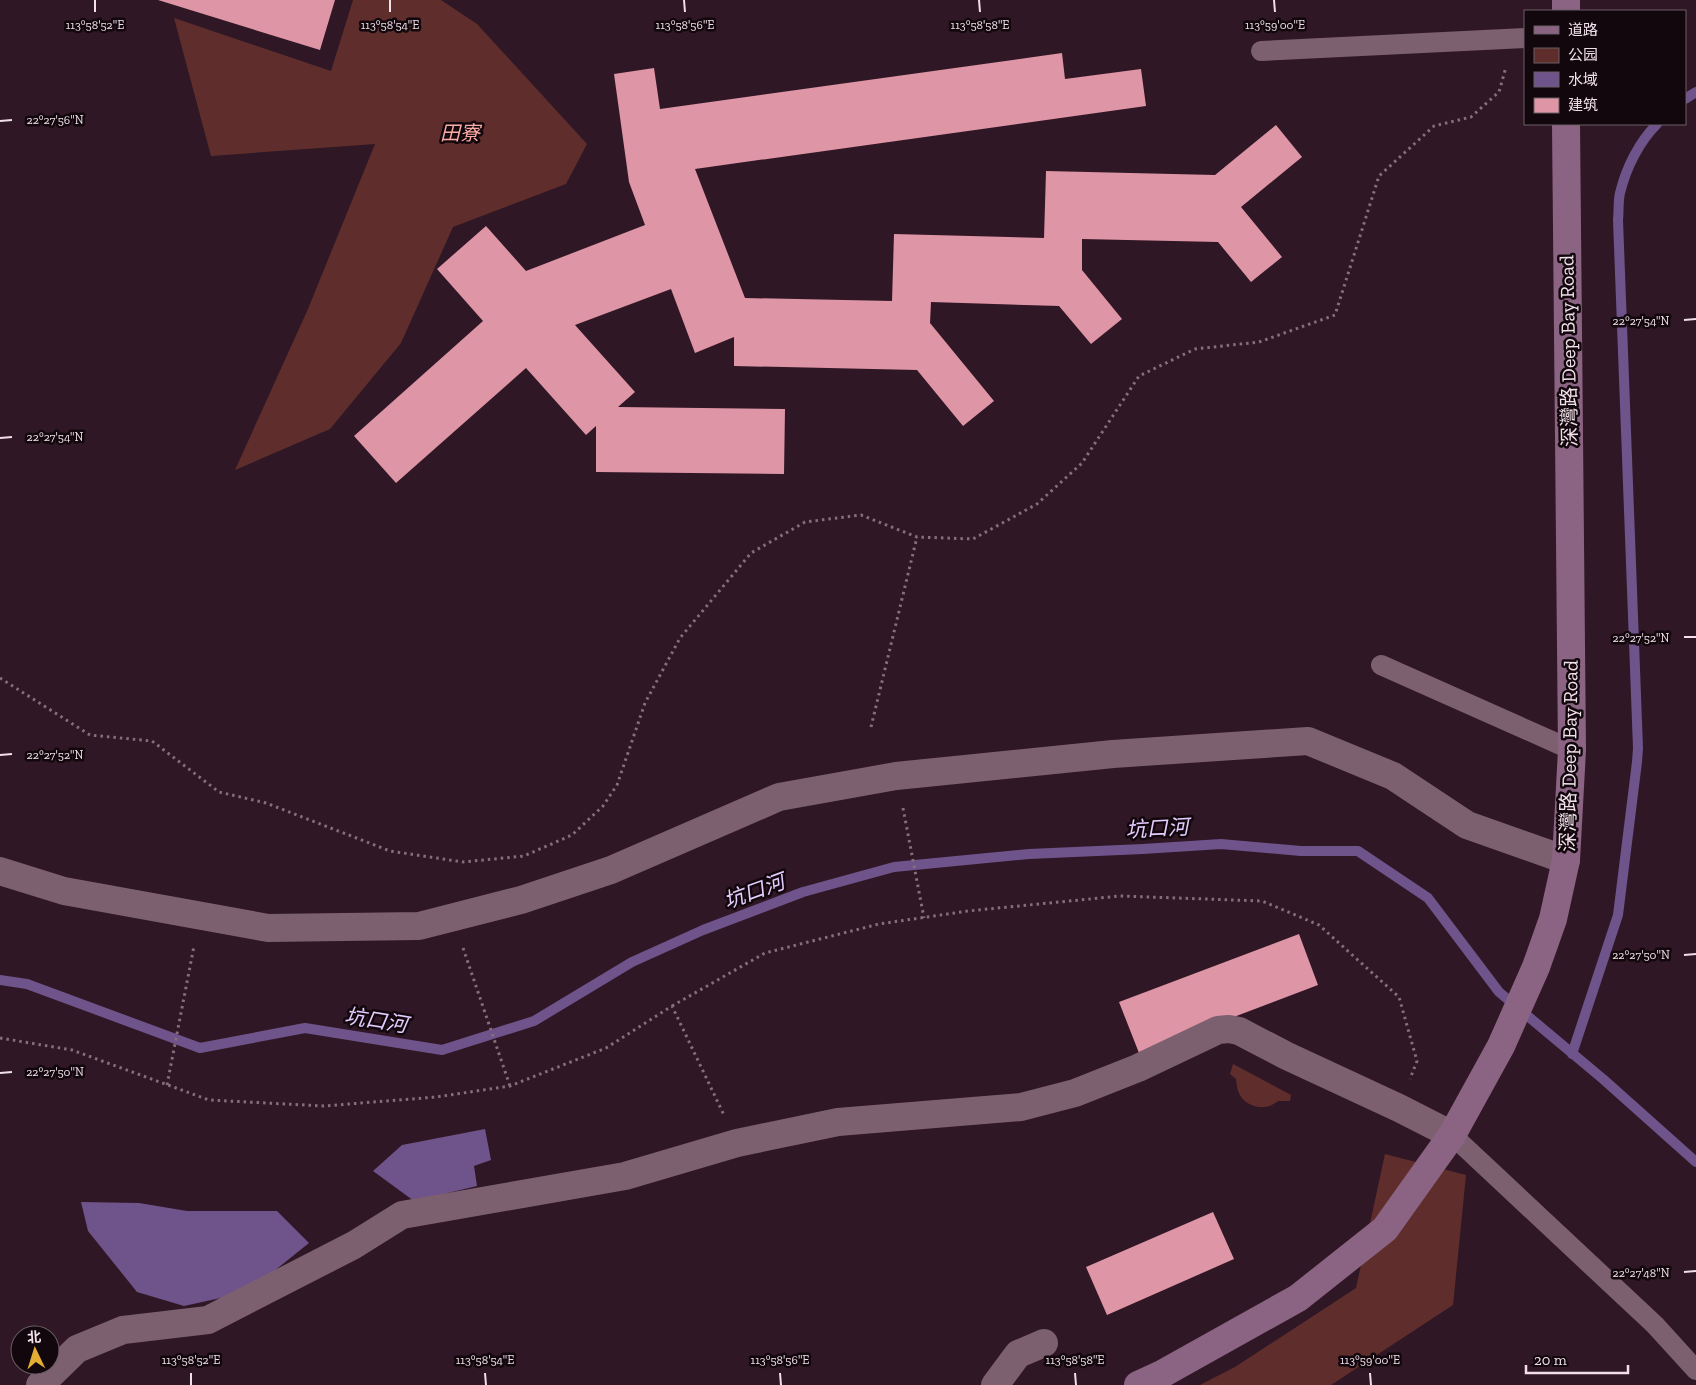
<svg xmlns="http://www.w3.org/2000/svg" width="1696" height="1385" font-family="'Zilla Slab','Noto Sans SC',serif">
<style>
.green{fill:#5f2e2c}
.water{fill:#6f538b}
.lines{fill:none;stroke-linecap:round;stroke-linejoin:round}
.stream{stroke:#6f538b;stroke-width:10}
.building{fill:#de95a5}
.path{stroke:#856f7b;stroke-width:3;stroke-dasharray:2.5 4;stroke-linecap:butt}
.lane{stroke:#7d6070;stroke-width:20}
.street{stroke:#7d6070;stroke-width:28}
.secondary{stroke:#8c6483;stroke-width:28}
.ticks{fill:none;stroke:#f1e0e9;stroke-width:2}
.labels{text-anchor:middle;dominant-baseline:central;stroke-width:5;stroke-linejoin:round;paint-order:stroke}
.park-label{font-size:20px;font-style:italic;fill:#fbaaa4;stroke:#11070c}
.street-label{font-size:20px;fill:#f1e0e9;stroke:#11070c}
.water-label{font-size:21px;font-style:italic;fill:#e4cdff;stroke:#11070c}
.ticks-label{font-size:12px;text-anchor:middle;fill:#f1e0e9;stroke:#11070c;stroke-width:5;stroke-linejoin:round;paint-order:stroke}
</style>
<rect width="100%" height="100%" fill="#301725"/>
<path class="green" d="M353 0H441L477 24 587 144 566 184 453 227 401 343 330 429 235 470 308 309 375 144 211 156 174 18 331 71Z
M1233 1064 1291 1095 1290 1101H1278C1268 1110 1251 1109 1242 1098 1237 1092 1237 1085 1236 1079L1230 1074Z
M1385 1154 1466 1175 1453 1305 1331 1385H1200L1235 1367 1356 1288Z"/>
<path class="water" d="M485 1129 491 1160 474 1166 477 1186 414 1201 373 1171 402 1145Z
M81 1202 139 1203 187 1211H277L309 1243 248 1292 184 1306 137 1292 88 1231Z"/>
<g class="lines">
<path class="stream" d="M1685 99 1696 92
M0 980 27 984 200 1048 305 1028 442 1050 534 1021 632 962 703 930 803 892 894 867 1029 854 1143 849 1221 844 1301 851H1358L1428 898 1499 992 1603 1079 1696 1162
M1572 1054 1618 915 1637 762 1638 748 1618 220C1619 211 1618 201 1620 193 1626 168 1639 142 1657 124"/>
</g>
<path class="building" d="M158 0H335L320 50Z
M1062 53 1065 79 1141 69 1146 106 695 169 745 298 892 301 894 234 1044 238 1046 171 1215 175 1276 125 1302 157 1241 207 1282 257 1251 282 1218 242 1082 239V270L1122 319 1091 344 1059 306 931 302 930 323 994 401 963 426 917 370 734 366V337L695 353 671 289 575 325 635 392 618 407 785 409 784 474 596 472V426L586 435 526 368 396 483 354 436 483 321 437 269 486 226 526 271 645 225 629 182 614 74 654 68 660 109Z
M1299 934 1318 985 1139 1053 1119 1002Z
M1213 1212 1234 1259 1107 1315 1086 1267Z"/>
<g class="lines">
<path class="path" d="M0 678 90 735 152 741 219 792 266 803 390 851 463 862 524 856 572 835 603 806 617 785 645 703 680 638 751 553 805 522 861 515 917 537 973 539 1037 504 1082 463 1139 376 1195 349 1259 342 1335 315 1379 176 1434 126 1471 117 1499 92 1506 67
M871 727 917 537
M903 808 924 918
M463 948 510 1086
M672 1006 765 953 879 924 968 911 1120 896 1262 901 1319 925 1399 997 1417 1061 1410 1079
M0 1038 72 1050 209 1100 324 1106 436 1097 510 1086 606 1048 672 1006 724 1115
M167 1085 194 946"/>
<path class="lane" d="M1261 51 1525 38
M1381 665 1572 750
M1452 1135 1655 1325 1696 1370"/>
<path class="street" d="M0 871 64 891 268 928 419 926 521 900 611 870 779 797 896 776 1113 754 1308 741 1393 776 1467 825 1566 860
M40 1385 77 1349 123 1330 208 1320 354 1245 402 1215 625 1176 737 1143 838 1122 1021 1107 1075 1093 1138 1068 1218 1030 1229 1029 1239 1031 1287 1056 1399 1108 1452 1135
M995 1385 1018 1354 1044 1343"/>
<path class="secondary" d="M1566 11V0
M1138 1385 1162 1374 1298 1298 1385 1229 1452 1135 1501 1046 1536 967 1553 919 1566 860 1572 750 1566 124"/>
</g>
<path class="ticks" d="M95 0V12M390 0V12M684 0 685 12M979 0 980 12M1274 0 1275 12M0 121 12 120M1684 320 1696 319M0 438 12 437M1684 637H1696M0 755 12 754M1684 955 1696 954M0 1073 12 1072M1684 1272 1696 1271M191 1373V1385M485 1373 486 1385M780 1373 781 1385M1075 1373 1076 1385M1370 1373 1371 1385"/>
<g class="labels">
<g class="park-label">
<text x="460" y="133">田寮</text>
</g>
<g class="street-label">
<text transform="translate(1568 351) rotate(-91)">深灣路 Deep Bay Road</text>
<text transform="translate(1569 756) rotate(-89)">深灣路 Deep Bay Road</text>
</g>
<g class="water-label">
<text transform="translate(1157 828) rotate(-3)">坑口河</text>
<text transform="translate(754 891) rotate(-20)">坑口河</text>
<text transform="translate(376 1020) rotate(9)">坑口河</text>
</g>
</g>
<g class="ticks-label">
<text x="95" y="29">113°58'52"E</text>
<text x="390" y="29">113°58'54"E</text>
<text x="685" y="29">113°58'56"E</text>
<text x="980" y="29">113°58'58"E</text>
<text x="1275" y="29">113°59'00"E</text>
<text x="55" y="124">22°27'56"N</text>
<text x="1641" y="325">22°27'54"N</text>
<text x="55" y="441">22°27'54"N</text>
<text x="1641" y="642">22°27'52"N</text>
<text x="55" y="759">22°27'52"N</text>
<text x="1641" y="959">22°27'50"N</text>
<text x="55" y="1076">22°27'50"N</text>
<text x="1641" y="1277">22°27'48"N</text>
<text x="191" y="1364">113°58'52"E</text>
<text x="485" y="1364">113°58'54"E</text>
<text x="780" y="1364">113°58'56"E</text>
<text x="1075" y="1364">113°58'58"E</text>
<text x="1370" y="1364">113°59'00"E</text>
</g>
<rect x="1524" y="10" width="162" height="115" fill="#11070c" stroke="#6b5e64"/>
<rect x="1534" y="26" width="25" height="8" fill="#8c6483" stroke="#6b5e64"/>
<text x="1568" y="35" font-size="15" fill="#f1e0e9">道路</text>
<rect x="1534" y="48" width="25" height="15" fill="#5f2e2c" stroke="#6b5e64"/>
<text x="1568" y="60" font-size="15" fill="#f1e0e9">公园</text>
<rect x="1534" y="72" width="25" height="15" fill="#6f538b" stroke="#6b5e64"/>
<text x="1568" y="85" font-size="15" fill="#f1e0e9">水域</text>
<rect x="1534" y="98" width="25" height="15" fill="#de95a5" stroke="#6b5e64"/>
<text x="1568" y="110" font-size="15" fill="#f1e0e9">建筑</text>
<g transform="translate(35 1350) rotate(356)"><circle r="24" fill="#11070c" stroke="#6b5e64"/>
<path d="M0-4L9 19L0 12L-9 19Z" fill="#e4ae35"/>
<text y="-8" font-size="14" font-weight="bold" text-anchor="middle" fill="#f1e0e9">北</text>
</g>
<path d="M1526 1365v8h102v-8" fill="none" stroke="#f1e0e9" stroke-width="2.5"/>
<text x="1534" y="1365" font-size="15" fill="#f1e0e9" stroke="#11070c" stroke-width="4" paint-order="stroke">20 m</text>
</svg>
